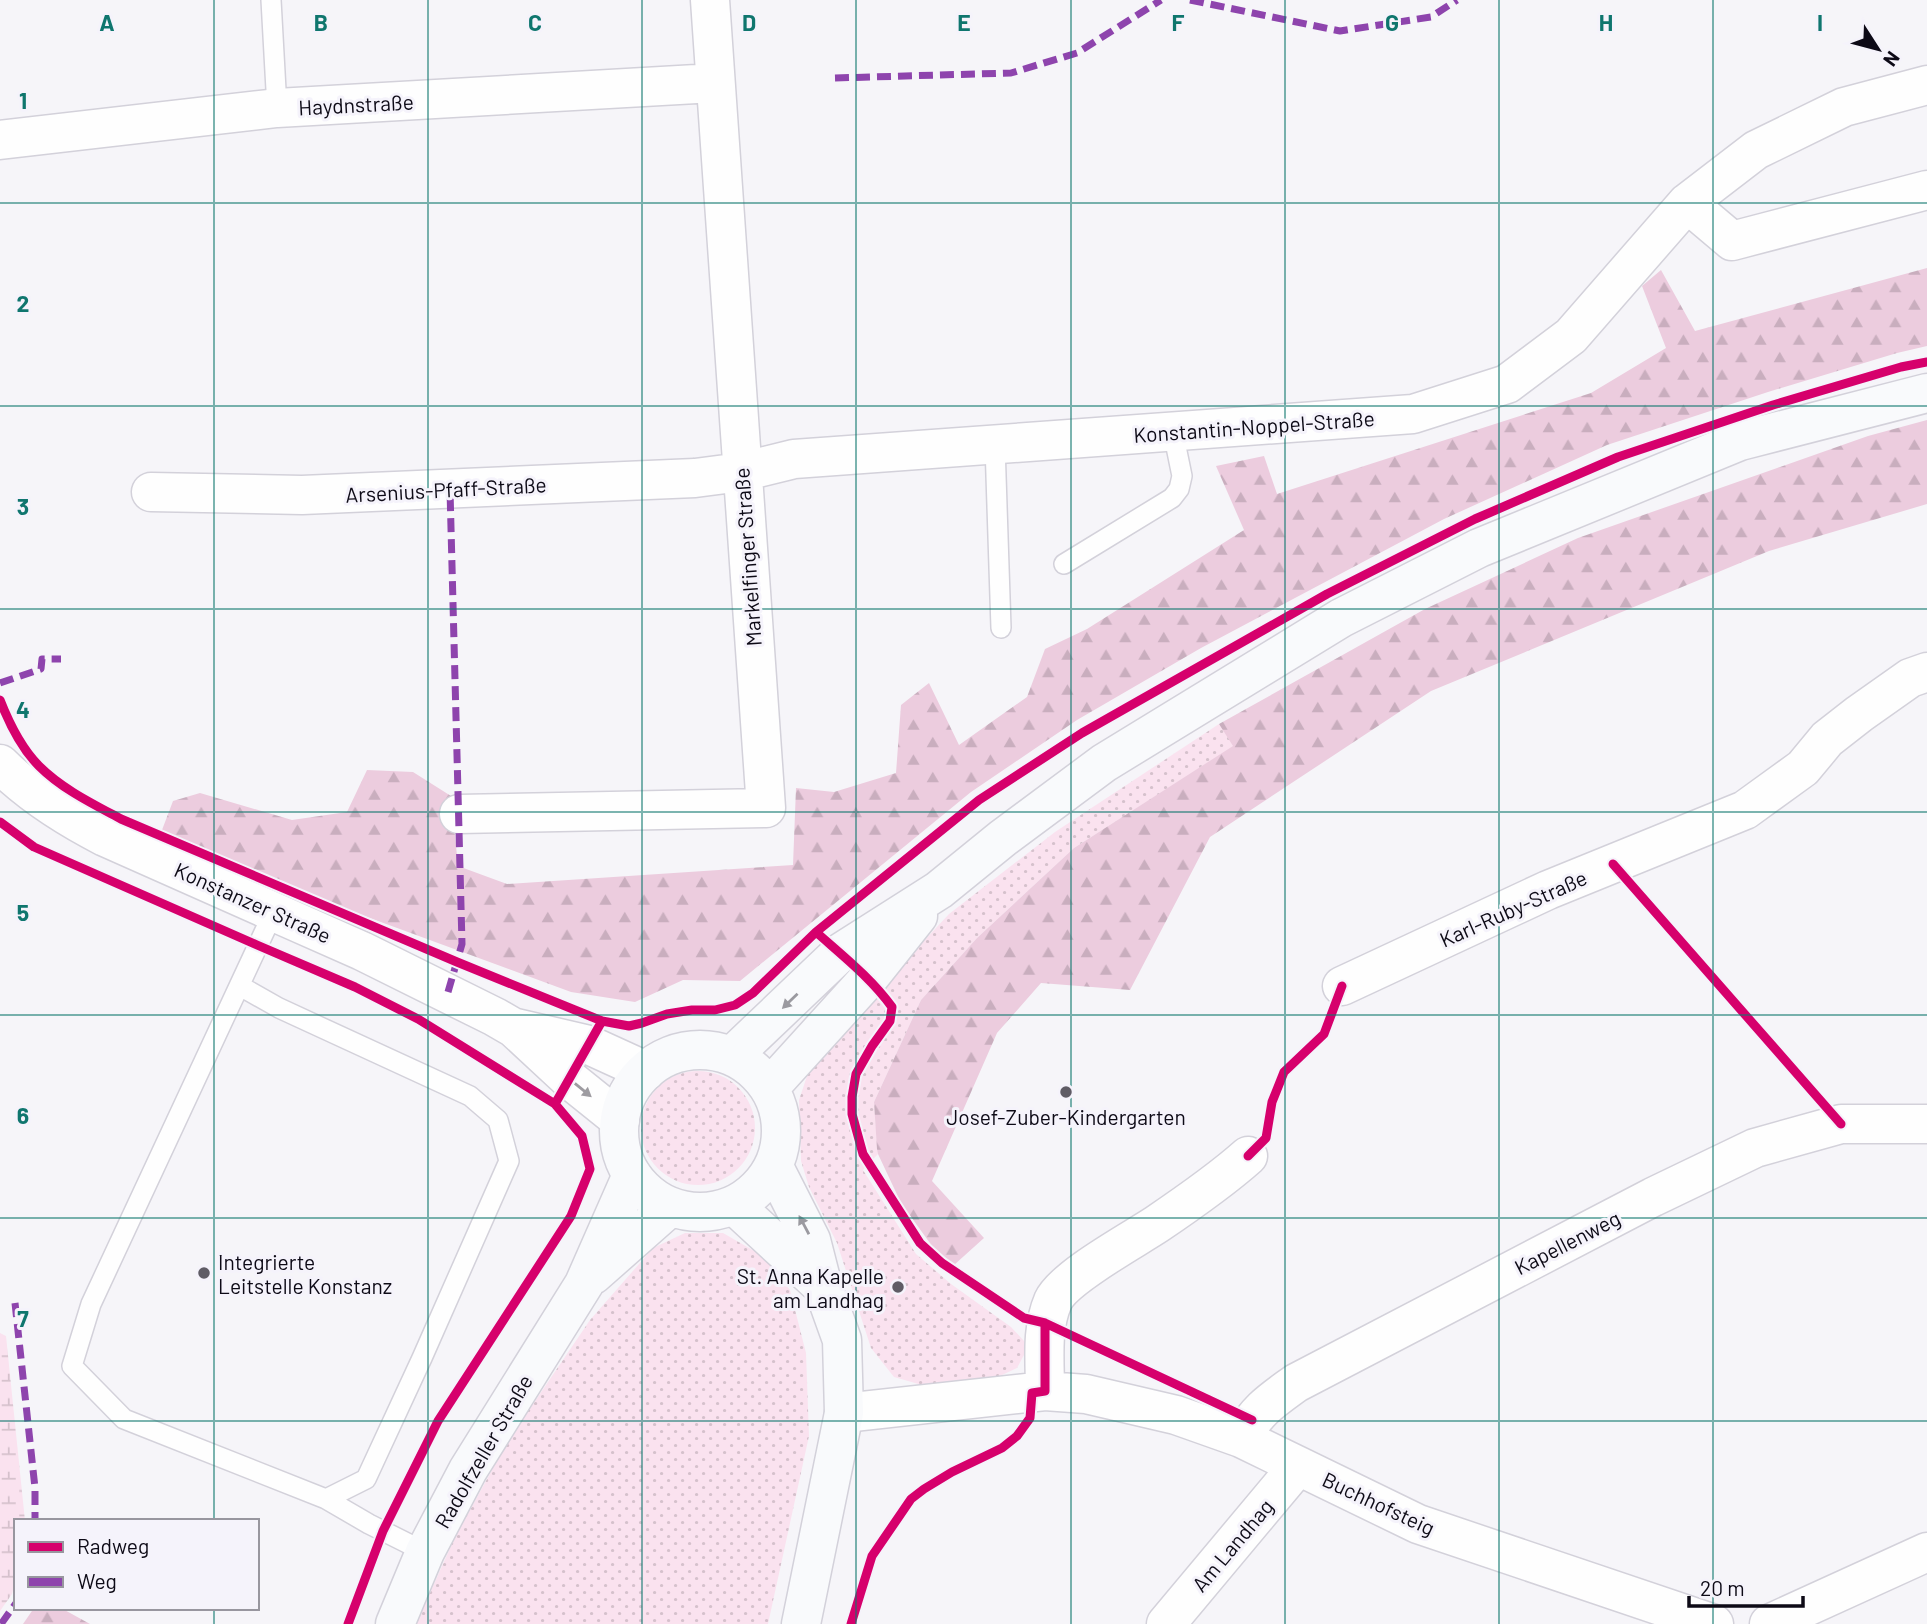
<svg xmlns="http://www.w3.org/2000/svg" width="1927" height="1624" font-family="Barlow,sans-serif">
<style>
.grass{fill:url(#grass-dots)}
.forest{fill:url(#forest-firs)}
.wetland{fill:url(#wetland-marsh)}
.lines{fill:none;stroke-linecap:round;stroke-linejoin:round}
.lane-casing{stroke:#d3d1da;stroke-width:22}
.street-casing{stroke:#d3d1da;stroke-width:41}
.secondary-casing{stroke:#d3d1da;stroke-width:41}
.lane{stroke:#fefefe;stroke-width:19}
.street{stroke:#fefefe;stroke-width:38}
.secondary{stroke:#f9fafc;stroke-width:38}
.quiet{stroke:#8e44ad;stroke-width:7;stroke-dasharray:14 7;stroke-linecap:butt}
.cycleway-casing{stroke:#f5f3fb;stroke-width:13}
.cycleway{stroke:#d6006c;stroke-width:9}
.oneway{fill:#9b9aa0}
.oneway2{fill:#9e9ca1}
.grid{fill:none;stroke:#0f766e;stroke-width:2;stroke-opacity:0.55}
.poi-dot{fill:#5f5c65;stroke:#f5f3fb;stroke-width:2.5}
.labels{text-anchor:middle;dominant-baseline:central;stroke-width:6;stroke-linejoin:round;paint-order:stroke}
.street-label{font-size:21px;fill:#0d0a16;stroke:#f5f3fb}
.poi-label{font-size:21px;fill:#0d0a16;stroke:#f5f3fb}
.grid-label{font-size:23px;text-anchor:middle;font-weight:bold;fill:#0f766e;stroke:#f5f3fb;stroke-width:6;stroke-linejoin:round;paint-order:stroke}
</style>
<defs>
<pattern id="grass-dots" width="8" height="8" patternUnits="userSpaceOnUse" patternTransform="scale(1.75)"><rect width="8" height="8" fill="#fae2ef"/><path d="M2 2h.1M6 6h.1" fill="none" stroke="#d5c1cc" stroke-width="1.8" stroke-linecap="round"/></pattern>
<pattern id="forest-firs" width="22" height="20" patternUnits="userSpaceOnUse" patternTransform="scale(1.75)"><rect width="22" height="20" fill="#ecccde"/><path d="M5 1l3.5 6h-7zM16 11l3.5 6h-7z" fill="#c9aebe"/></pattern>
<pattern id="wetland-marsh" width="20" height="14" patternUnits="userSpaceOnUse" patternTransform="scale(1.75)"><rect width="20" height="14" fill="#fae2ef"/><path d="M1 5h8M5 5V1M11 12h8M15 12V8" fill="none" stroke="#d5c1cc"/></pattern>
</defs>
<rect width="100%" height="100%" fill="#f6f5f9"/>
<path class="grass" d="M1219 724 1234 746 1074 848 977 938 921 1000 874 1102 878 1154 863 1170 916 1254 951 1284 1011 1327 1025 1342V1353L1017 1368 1002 1375 979 1381 929 1387 894 1377 871 1348 837 1243 809 1187 801 1161 799 1100 808 1073 879 989 949 914 1055 832Z
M641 1128a57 57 0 1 1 114 0a57 57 0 1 1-114 0Z
M685 1233H723L763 1256 790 1290 806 1353 809 1436 768 1624H416L455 1537 508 1441 590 1320 653 1248Z"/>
<path class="forest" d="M1927 268V346L1897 353 1768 392 1607 445 1444 519 1201 648 1077 720 971 792 740 981 683 980 635 1002 571 992 291 889 162 830 173 801 200 793 292 820 347 812 367 770 413 772 451 796 458 866 507 884 793 865 796 788 834 792 896 773 901 705 929 683 959 745 1027 697 1045 649 1087 629 1244 530 1216 466 1264 456 1277 494 1591 393 1666 348 1642 286 1661 270 1695 331Z
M1927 420V504L1769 551 1431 691 1210 837 1130 990 1041 983 997 1033 932 1181 984 1238 954 1265 932 1246 901 1203 878 1154 877 1149 874 1102 921 1000 977 938 1074 848 1233 746 1219 724 1425 609 1578 538 1868 436Z
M34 1608H61L90 1624H23Z"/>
<path class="wetland" d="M0 1333 6 1336 25 1521H16V1578L12 1594 0 1611Z"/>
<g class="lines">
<g class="lane-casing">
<path id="lane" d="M271 0 277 108
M995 445 1001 628
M1064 564 1172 498 1179 489 1182 476 1173 432
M240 986 279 1008 470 1096 498 1120 509 1161 422 1358 366 1479 326 1499 124 1419 72 1366 91 1304 274 911
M326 1499 369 1524 425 1552"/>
</g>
<g class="street-casing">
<path id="street" d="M0 140 277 108 714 83
M1687 203 1732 241 1927 190
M151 492 302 495 695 478 741 472 794 459 1413 414 1507 384 1571 336 1687 203 1756 150 1844 107 1927 85
M0 764C31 795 66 817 105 837L362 951 495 1017 514 1028 569 1079 620 1120
M459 814 766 808 710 0
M1342 986 1548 890 1745 810 1803 768 1827 739 1859 714 1910 678 1927 672
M516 1028 589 1045 646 1071
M1045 1391C1045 1361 1041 1329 1053 1301 1064 1277 1133 1240 1157 1224 1188 1203 1220 1181 1248 1156
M844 1413 1045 1391 1086 1394 1176 1415 1241 1438 1418 1524 1714 1624
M1241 1438C1258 1409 1270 1402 1296 1383L1653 1197 1755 1148 1841 1124H1927
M1166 1624 1298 1466
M1769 1624 1927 1552"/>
</g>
<g class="secondary-casing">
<path id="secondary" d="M619 1131a81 81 0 1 1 162 0a81 81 0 1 1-162 0Z
M733 1055 840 953 939 890 1003 838 1104 763 1341 618 1479 548 1740 441 1927 393
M770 1087 868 979 918 916
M774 1167 811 1240 823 1287 842 1340 844 1413 801 1624
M734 1205 823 1287
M593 1275 670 1207
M395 1624 425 1552 468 1470 584 1284 632 1175"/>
</g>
<use href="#lane" class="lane"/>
<use href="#street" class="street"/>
<use href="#secondary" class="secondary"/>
<path class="quiet" d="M1190 0 1340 31 1431 17 1457 0
M835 78 1011 73 1077 53 1161 0
M0 683 41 669 42 659H61
M448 992 462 944 450 490
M15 1303 35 1488V1521
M1 1624 16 1603"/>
<g class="cycleway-casing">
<path id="cycleway" d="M0 700C9 723 21 748 39 766 62 789 93 804 121 819L457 962 602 1021
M0 822 34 847 257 945 355 987 418 1019 555 1104 582 1136 590 1169 571 1216 438 1421 383 1531 348 1624
M1613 864 1841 1124
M816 932C843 956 871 978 892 1007L890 1021 872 1046 856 1074 852 1097V1114L863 1154 920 1243 942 1263 1024 1318 1045 1323 1252 1420
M555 1104 602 1021 629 1026 642 1023 667 1014 692 1010H715L735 1005 753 993 816 932 979 800 1082 733 1327 594 1475 519 1618 457 1773 405 1901 367 1927 362
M1248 1156 1266 1138 1272 1102 1284 1072 1324 1034 1342 986
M851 1624 872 1556 911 1499 924 1489 952 1472 1002 1448 1017 1436 1030 1418 1032 1393 1045 1391V1323"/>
</g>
<use href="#cycleway" class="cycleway"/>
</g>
<defs><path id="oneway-solid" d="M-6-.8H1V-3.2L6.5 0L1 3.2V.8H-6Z" transform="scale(1.75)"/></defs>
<g class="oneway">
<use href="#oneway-solid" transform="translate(790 1001) rotate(136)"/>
<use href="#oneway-solid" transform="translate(804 1225) rotate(-118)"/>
</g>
<use class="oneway2" href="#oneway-solid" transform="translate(583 1090) rotate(39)"/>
<path class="grid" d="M214 0V1521M428 0V1624M642 0V1624M856 0V1624M1071 0V1624M1285 0V1624M1499 0V1624M1713 0V1624M0 203H1927M0 406H1927M0 609H1927M0 812H1927M0 1015H1927M0 1218H1927M0 1421H1927M214 1608V1624"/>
<g class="poi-dot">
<circle cx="1066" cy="1092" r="7"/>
<circle cx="204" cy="1273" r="7"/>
<circle cx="898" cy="1287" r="7"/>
</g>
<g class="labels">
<g class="street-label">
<text transform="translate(356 104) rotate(-3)">Haydnstraße</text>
<text transform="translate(1254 426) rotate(-4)">Konstantin-Noppel-Straße</text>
<text transform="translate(446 489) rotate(-3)">Arsenius-Pfaff-Straße</text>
<text transform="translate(747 557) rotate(-94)">Markelfinger Straße</text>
<text transform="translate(253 902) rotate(24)">Konstanzer Straße</text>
<text transform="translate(1513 908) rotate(-24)">Karl-Ruby-Straße</text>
<text transform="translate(1567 1242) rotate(-27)">Kapellenweg</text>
<text transform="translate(483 1451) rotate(-60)">Radolfzeller Straße</text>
<text transform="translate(1379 1503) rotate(25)">Buchhofsteig</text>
<text transform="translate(1232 1545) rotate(-50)">Am Landhag</text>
</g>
<g class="poi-label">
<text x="1066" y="1116">Josef-Zuber-Kindergarten</text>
<text x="218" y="1261" text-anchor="start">Integrierte<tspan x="218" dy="24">Leitstelle Konstanz</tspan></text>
<text x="884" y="1275" text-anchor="end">St. Anna Kapelle<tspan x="884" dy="24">am Landhag</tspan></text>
</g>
</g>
<g class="grid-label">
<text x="107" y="31">A</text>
<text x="321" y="31">B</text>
<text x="535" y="31">C</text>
<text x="749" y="31">D</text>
<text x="964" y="31">E</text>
<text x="1178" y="31">F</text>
<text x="1392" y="31">G</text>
<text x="1606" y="31">H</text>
<text x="1820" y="31">I</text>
<text x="23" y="109">1</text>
<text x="23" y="312">2</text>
<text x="23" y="515">3</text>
<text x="23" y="718">4</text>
<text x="23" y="921">5</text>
<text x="23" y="1124">6</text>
<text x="23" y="1327">7</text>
</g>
<rect x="14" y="1519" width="245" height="91" fill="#f5f3fb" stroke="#98969f" stroke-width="2"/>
<rect x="28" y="1542" width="35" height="10" fill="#d6006c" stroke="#98969f" stroke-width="2"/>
<text x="77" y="1554" font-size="21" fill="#0d0a16">Radweg</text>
<rect x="28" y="1577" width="35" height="10" fill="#8e44ad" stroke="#98969f" stroke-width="2"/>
<text x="77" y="1589" font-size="21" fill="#0d0a16">Weg</text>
<g transform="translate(1878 49) rotate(126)" stroke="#f5f3fb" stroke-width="5" paint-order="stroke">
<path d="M0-5L12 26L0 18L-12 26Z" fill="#0d0a16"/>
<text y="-10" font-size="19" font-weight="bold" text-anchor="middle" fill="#0d0a16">N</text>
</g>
<path d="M1689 1596v10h114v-10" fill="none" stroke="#0d0a16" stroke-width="3.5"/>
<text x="1700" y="1596" font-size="21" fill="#0d0a16" stroke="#f5f3fb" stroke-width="5" paint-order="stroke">20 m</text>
</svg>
